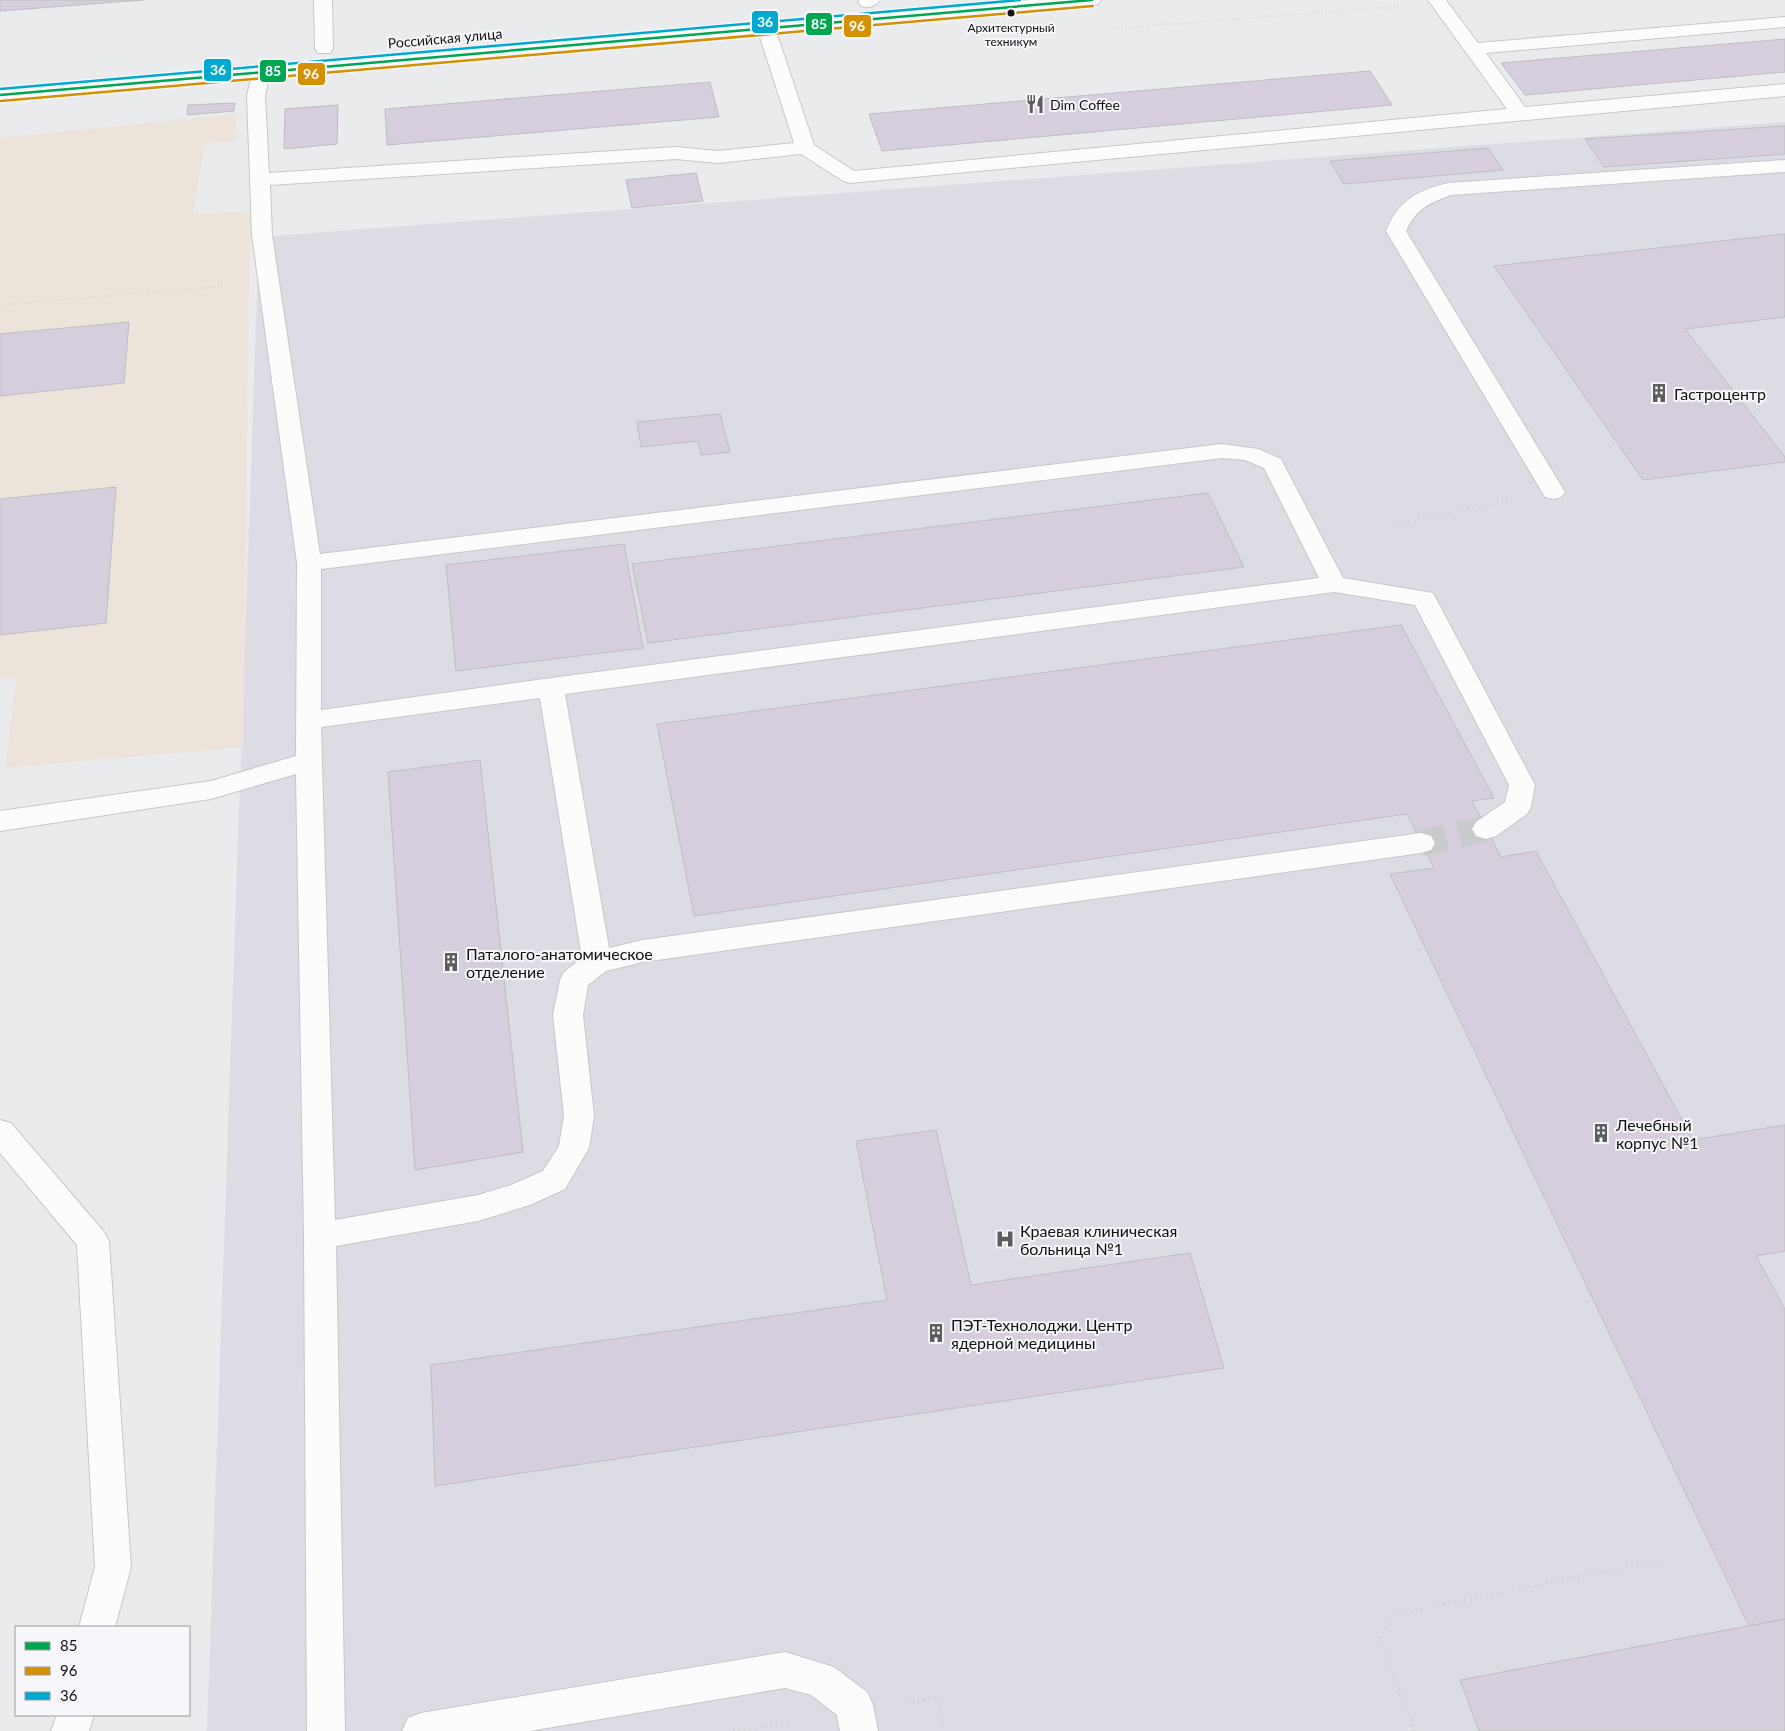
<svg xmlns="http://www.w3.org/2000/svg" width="1785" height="1731" font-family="Lato,sans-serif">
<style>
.built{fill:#dcdde4}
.education{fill:#ece4db}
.building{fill:#d7cedd;stroke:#bebebf}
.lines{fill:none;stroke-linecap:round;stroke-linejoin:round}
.minor-tunnel{stroke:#c9cacc;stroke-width:26;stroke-dasharray:26 13;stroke-linecap:butt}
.minor-casing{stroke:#c6c7c8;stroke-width:2}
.major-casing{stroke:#c6c7c8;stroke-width:2}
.path-far2{stroke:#d0d1d2;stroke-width:2.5;stroke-dasharray:0.5 2.5;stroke-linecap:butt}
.path-far1{stroke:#d0d1d2;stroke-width:3;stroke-dasharray:1 4;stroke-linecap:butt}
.path{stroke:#d0d1d2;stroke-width:4;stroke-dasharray:1 4.5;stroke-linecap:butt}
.minor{fill:#fcfcfc;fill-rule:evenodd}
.major{fill:#fcfcfc;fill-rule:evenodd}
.bus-1-casing{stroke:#f7f7fb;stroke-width:5}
.bus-2-casing{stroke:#f7f7fb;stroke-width:5}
.bus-3-casing{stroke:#f7f7fb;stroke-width:5}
.bus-1{stroke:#00a651;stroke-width:2.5}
.bus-2{stroke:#d49003;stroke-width:2.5}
.bus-3{stroke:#00a9ce;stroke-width:2.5}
.bus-dot{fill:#111112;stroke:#f7f7fb;stroke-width:2}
.labels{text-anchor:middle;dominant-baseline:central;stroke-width:4;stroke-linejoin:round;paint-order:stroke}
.far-bus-label{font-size:12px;fill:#111112;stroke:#f7f7fb}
.far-street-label{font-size:14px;fill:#111112;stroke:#f7f7fb}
.far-poi-label{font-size:14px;fill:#111112;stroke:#f7f7fb;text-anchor:start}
.poi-label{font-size:16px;fill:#111112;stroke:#f7f7fb;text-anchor:start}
.line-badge{stroke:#f7f7fb;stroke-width:2}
.badge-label{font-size:14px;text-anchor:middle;font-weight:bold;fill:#fff}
</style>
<rect width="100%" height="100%" fill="#eaebed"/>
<path class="built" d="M1785 122V1731H207L259 237Z"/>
<path class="education" d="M235 114 236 141 205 143 193 214 250 211 243 747 5 768 16 678 0 679V138Z"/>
<path class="building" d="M0 0H143L0 11Z
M1785 39V72L1525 95 1501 63Z
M1370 71 1392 105 882 151 869 114Z
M710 82 719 117 387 145 385 109Z
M235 103 234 111 187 115 188 105Z
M338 105 337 144 284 149 285 109Z
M1785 126V154L1604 167 1585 139Z
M1488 148 1503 170 1344 184 1330 161Z
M696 173 703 201 632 208 626 180Z
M1785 234V317L1685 329 1785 457V462L1643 480 1494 266Z
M129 322 124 383 0 396V334Z
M720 414 730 452 701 455 698 441 641 447 637 422Z
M116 487 106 623 0 635V499Z
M1208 493 1244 567 648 643 632 564Z
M624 544 643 648 456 671 446 565Z
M1401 625 1494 798 1472 801 1501 857 1536 851 1693 1140 1785 1125V1251L1756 1256 1785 1309V1619L1749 1626 1390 874 1434 868 1407 814 694 916 657 724Z
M480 760 523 1152 415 1170 388 772Z
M936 1130 971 1285 1190 1253 1224 1368 435 1486 431 1365 887 1300 856 1141Z
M1785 1619V1731H1479L1460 1680Z"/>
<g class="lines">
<path class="minor-tunnel" d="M1421 843 1486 829"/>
<g class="minor-casing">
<path id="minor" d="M314 0H332L333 49 330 53H318L315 49Z
M860 0H880C875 7 868 8 861 6L858 2Z
M1428 0H1446L1478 43 1785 17V27L1486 53 1525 107 1785 84V96L850 183 843 181 801 154 718 163 676 159 270 185 272 235 320 554 1222 444 1258 449 1281 459 1343 578 1433 593 1535 785 1531 807 1527 814 1496 836 1486 839 1476 836 1472 829 1476 822 1505 802 1509 785 1415 605 1334 592 565 694 609 948 643 940 1421 833 1431 836 1435 843 1431 850 1421 853 643 962 606 971 588 985 583 1015 594 1116 589 1148 565 1189 530 1205 478 1221 336 1246 345 1731H307L304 1236 296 774 211 799 0 831V811L211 781 296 756 297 563 252 235 247 95 254 69H268L270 73 265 95 269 173 676 147 718 151 794 143 757 28 760 24H772L775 28 814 145 854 171 1507 109ZM1222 458 1245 460 1264 468 1319 578 551 678 321 710V569ZM540 698 582 958 564 972 560 980 553 1015 564 1116 559 1146 543 1171 511 1185 478 1195 335 1220 321 727Z
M1785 160V172L1451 195C1429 203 1416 209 1406 231L1565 492 1561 497 1553 499 1545 497 1386 231C1399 200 1416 191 1448 183Z
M0 1120 11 1123 104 1232 109 1241 131 1567 115 1627H79L95 1567 77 1245 0 1153Z
M785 1652 834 1667 867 1692 873 1705 878 1731H840L837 1715 811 1695 785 1688 529 1731H402L408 1718 421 1713Z
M57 1715H94L89 1731H51Z"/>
</g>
<g class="major-casing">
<path id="major" d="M1031 0H1101L1098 4 1092 5 0 101V89Z"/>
</g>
<path class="path-far2" d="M1110 29 1403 6
M0 305 226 286"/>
<path class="path-far1" d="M1399 523 1513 500"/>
<path class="path" d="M902 1704 938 1698 944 1731
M733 1731 792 1722
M1414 1731 1380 1638 1396 1614 1663 1560"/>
<use href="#minor" class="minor"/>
<use href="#major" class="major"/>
<g class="bus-1-casing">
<path id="bus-1" d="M0 95 1092 0"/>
</g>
<g class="bus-2-casing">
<path id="bus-2" d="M1 101 1093 6"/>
</g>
<g class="bus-3-casing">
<path id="bus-3" d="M0 89 1020 0"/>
</g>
<use href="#bus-1" class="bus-1"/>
<use href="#bus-2" class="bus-2"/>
<use href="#bus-3" class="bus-3"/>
</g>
<defs>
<g id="restaurant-bare" transform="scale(1.5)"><path d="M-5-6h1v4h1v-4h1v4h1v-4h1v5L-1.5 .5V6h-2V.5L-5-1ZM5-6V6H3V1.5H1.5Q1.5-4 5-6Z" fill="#5d5d5f" stroke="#f7f7fb" stroke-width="2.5" paint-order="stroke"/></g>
<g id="building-bare" transform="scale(1.5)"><path d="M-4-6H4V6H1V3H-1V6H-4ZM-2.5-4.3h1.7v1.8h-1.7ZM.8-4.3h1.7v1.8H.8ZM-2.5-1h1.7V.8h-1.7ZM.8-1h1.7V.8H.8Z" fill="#5d5d5f" stroke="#f7f7fb" stroke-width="2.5" paint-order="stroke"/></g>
<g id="hospital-bare" transform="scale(1.5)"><path d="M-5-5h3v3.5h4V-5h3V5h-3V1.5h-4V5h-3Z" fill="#5d5d5f" stroke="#f7f7fb" stroke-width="2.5" paint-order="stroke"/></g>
</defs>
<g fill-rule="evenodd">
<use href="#restaurant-bare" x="1035" y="104"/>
<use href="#building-bare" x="1659" y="393"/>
<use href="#building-bare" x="451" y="962"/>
<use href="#building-bare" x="1601" y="1133"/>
<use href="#hospital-bare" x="1005" y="1239"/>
<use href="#building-bare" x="936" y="1333"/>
</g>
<circle class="bus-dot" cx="1011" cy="13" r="4.5"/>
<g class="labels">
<g class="far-bus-label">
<text x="1011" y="27">Архитектурный<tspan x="1011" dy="14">техникум</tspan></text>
</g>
<g class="far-street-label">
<text transform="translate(445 38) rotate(-5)">Российская улица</text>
</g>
<g class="far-poi-label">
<text x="1050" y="104">Dim Coffee</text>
</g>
<g class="poi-label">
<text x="1674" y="393">Гастроцентр</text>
<text x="466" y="953">Паталого-анатомическое<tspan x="466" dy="18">отделение</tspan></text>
<text x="1616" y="1124">Лечебный<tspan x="1616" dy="18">корпус №1</tspan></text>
<text x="1020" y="1230">Краевая клиническая<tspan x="1020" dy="18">больница №1</tspan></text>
<text x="951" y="1324">ПЭТ-Технолоджи. Центр<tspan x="951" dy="18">ядерной медицины</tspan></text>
</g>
</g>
<g class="line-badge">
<rect x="751" y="10" width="28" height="24" rx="5" fill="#00a9ce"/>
<rect x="805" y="12" width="28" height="24" rx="5" fill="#00a651"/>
<rect x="843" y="14" width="29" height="24" rx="5" fill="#d49003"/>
<rect x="203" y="58" width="29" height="24" rx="5" fill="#00a9ce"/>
<rect x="259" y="59" width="28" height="24" rx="5" fill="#00a651"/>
<rect x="297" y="62" width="29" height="24" rx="5" fill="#d49003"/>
</g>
<g class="badge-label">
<text x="765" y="27">36</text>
<text x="819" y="29">85</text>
<text x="857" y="31">96</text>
<text x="218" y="75">36</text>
<text x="273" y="76">85</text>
<text x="311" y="79">96</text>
</g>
<rect x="15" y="1626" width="175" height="90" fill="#f7f7fb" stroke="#9b9b9e"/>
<rect x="25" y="1642" width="25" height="8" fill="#00a651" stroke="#9b9b9e"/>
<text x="60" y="1651" font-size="15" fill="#111112">85</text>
<rect x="25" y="1667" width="25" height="8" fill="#d49003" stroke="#9b9b9e"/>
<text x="60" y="1676" font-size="15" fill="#111112">96</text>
<rect x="25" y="1692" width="25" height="8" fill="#00a9ce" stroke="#9b9b9e"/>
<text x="60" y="1701" font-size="15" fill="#111112">36</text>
</svg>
